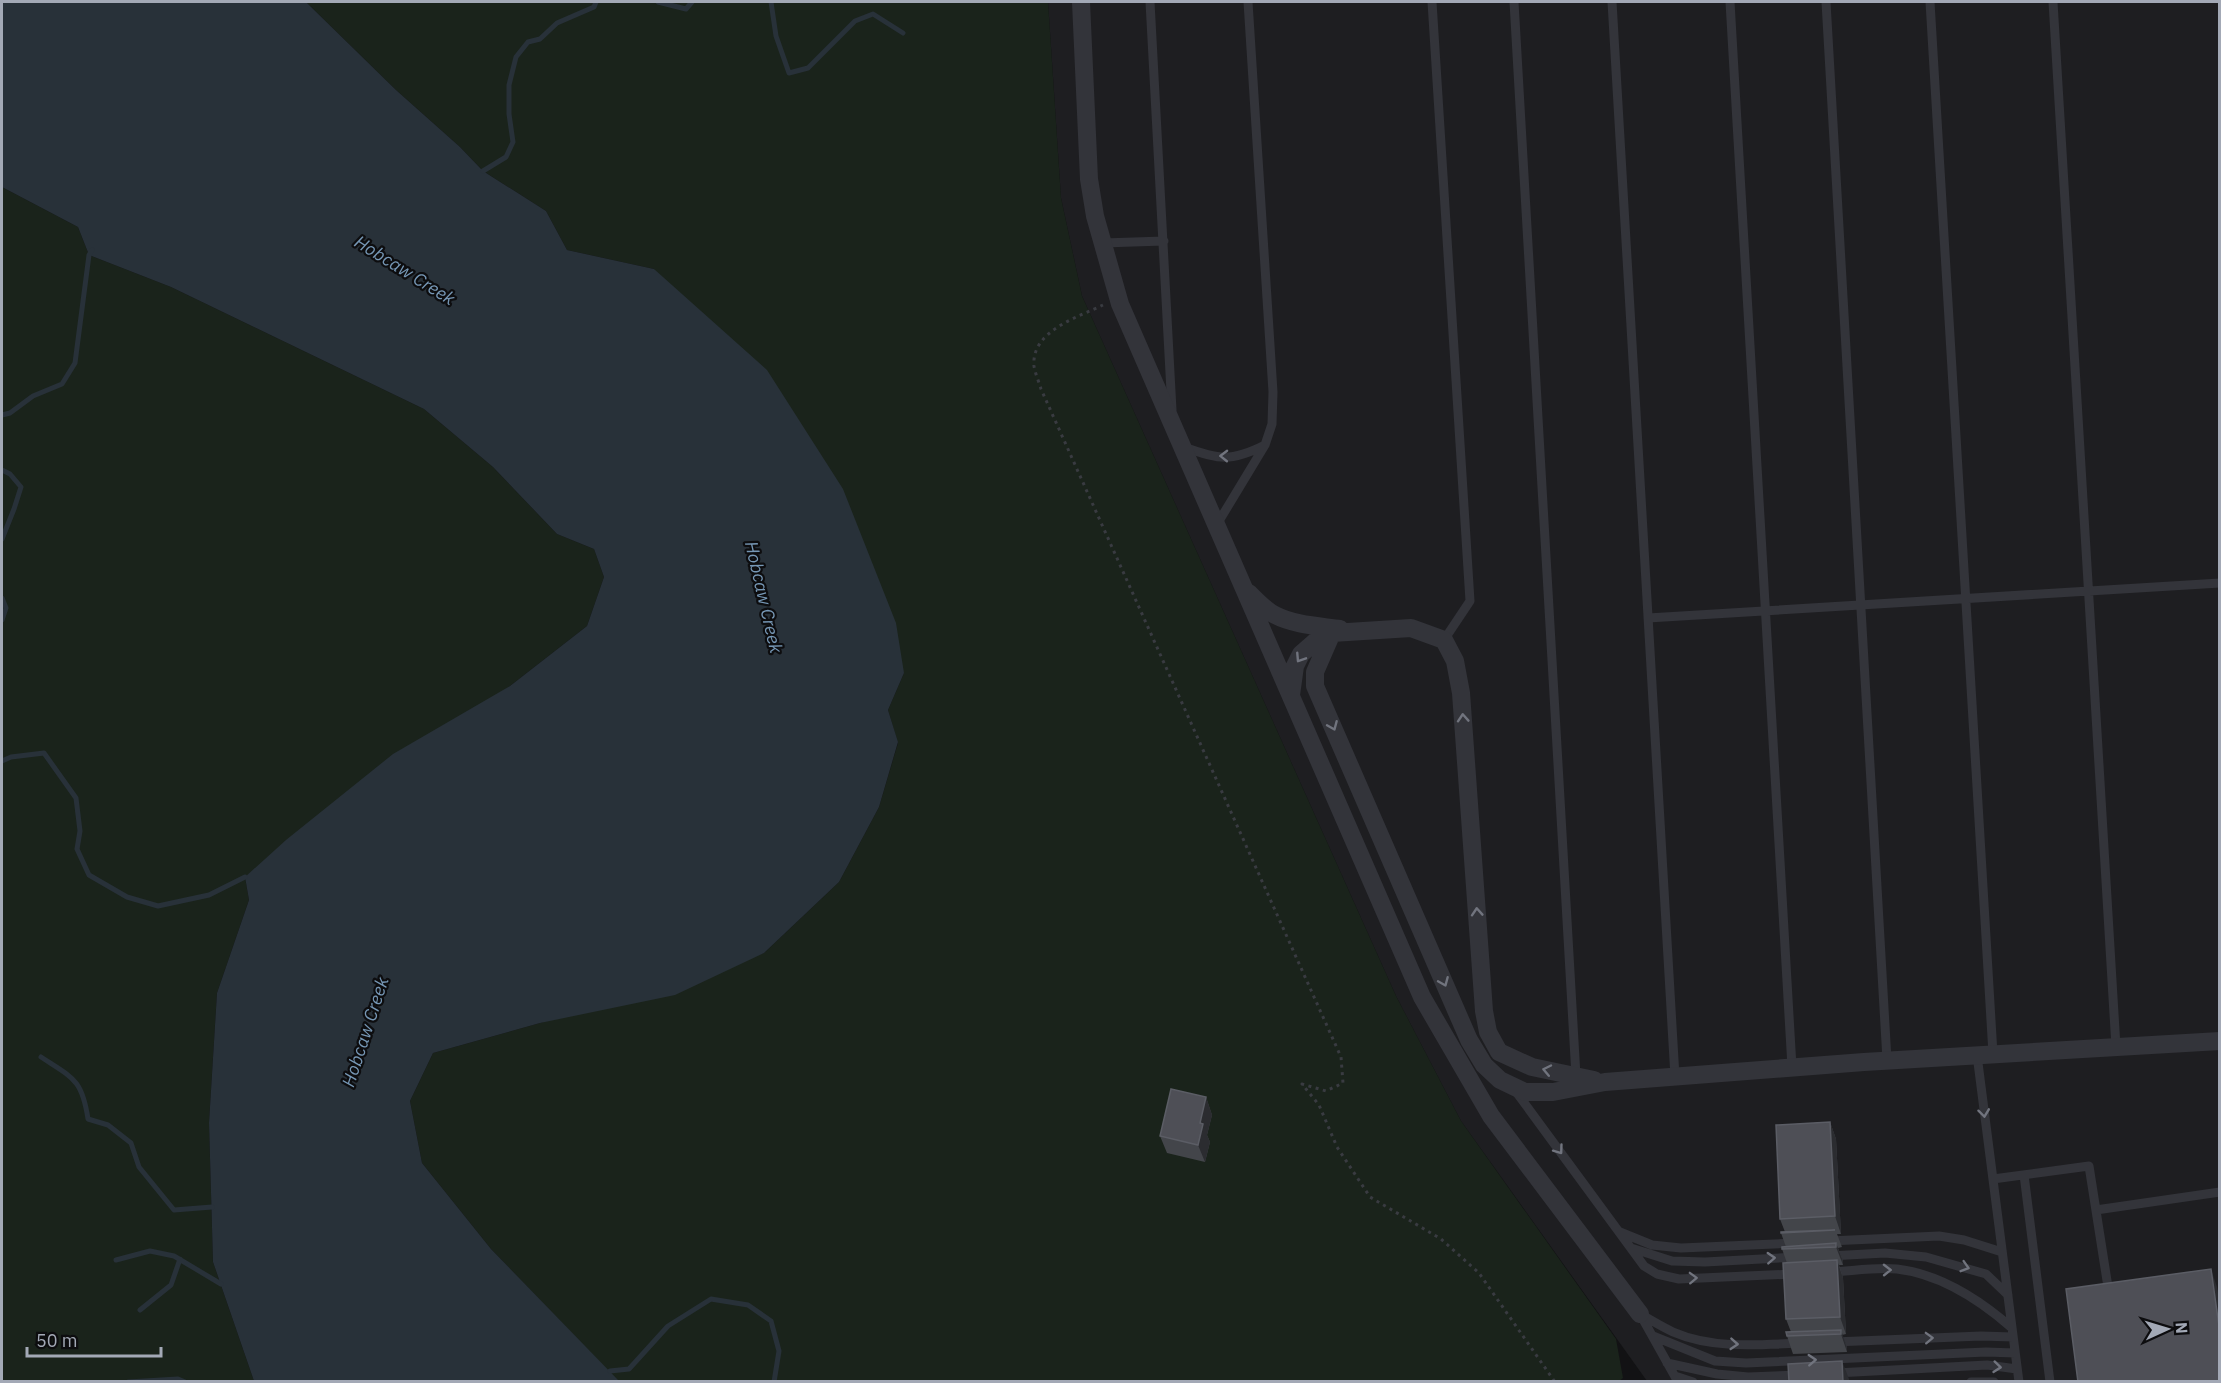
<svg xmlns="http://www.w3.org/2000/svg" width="2221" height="1383" font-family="'IBM Plex Sans',sans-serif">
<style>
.built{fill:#1e1e21}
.green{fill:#1a231b}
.water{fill:#283139}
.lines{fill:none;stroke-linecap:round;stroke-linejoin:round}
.stream{stroke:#283139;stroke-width:5}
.path{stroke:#393b41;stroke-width:3;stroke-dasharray:3 4.5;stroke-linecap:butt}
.service{stroke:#33343a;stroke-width:9}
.minor{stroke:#33343a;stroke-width:18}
.wall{fill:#43454a}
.shaded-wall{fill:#2b2c30}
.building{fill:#4e4f56;stroke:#5b5d65;stroke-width:1.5}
.oneway{stroke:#71747e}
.labels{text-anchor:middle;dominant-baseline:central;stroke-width:4.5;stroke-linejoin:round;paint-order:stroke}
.water-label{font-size:18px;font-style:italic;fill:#7697b5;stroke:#0d0d0f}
</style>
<rect width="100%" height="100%" fill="#121214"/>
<path class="built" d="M1048 2H2219V1381H1647L1461 1121 1396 996 1082 296 1061 198Z"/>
<path class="green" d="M306 2H1048L1061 198 1082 296 1396 996 1461 1121 1616 1339 1623 1378 1618 1382H619L491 1249 422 1163 410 1101 433 1053 540 1023 764 953 839 882 879 807 898 743 888 710 904 673 654 269 567 250 546 211 483 171 460 147 396 90Z
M2 187 78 227 89 255 171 287 424 409 493 467 557 534 594 549 604 577 587 626 510 686 245 877 249 900 217 993 209 1123 213 1262 254 1381 2 1382Z"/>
<path class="water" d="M2 2H306L396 90 460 147 483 171 546 211 567 250 654 269 767 370 843 489 896 623 904 673 888 710 898 742 879 807 839 882 764 953 675 995 540 1023 433 1053 410 1101 422 1163 491 1249 619 1381H254L213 1262 209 1123 217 993 249 900 245 877 286 840 393 754 510 686 587 626 604 577 594 549 557 534 493 467 424 409 171 287 89 255 78 227 2 187Z"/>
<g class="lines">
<path class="stream" d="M658 2 686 9 692 2
M771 2 776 36 789 73 808 68 855 21 873 14 903 33
M483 171 506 157 513 142 509 114V85L516 57 528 42 540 39 557 23 594 7 596 2
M2 415 10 413 33 396 62 384 75 363 89 255 92 250
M2 470 10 474 21 487 14 509 2 539
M2 598 6 608 2 620
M2 761 11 757 44 753 76 798 80 831 77 849 89 875 127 897 158 906 209 895 245 877
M41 1057C73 1078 82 1079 88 1119L108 1125 131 1143 139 1167 174 1210 212 1207
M116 1260 150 1251 174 1256 221 1284
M140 1310 171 1285 180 1259
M610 1371 629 1369 668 1326 711 1299 748 1305 771 1321 779 1351 774 1382
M128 1382 178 1379 185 1382"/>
<path class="path" d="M1103 305C1078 317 1031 331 1034 366 1035 373 1039 382 1041 389L1341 1057 1343 1083 1326 1091 1302 1084 1319 1105 1337 1147 1370 1197 1441 1239 1479 1273 1555 1382"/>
<path class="service" d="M1150 2 1172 410
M1432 2 1470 601 1444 640
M1514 2 1576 1076
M1612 2 1675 1077
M1730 2 1792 1067
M1826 2 1887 1060
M1930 2 1993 1054
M2053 2 2116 1047
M1103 243 1164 241
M1184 447C1219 460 1231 462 1265 445
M1216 526 1265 445 1272 424 1273 392 1248 2
M1648 618 2220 583
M1977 1055 2019 1382
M1517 1093 1644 1266 1657 1274 1679 1279 1794 1274
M2024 1175 2050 1382
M1993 1179 2089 1166 2108 1287
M2096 1210 2220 1192
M1620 1232 1652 1245 1681 1248 1795 1243
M1829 1241 1939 1236 1964 1240 2002 1252
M1631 1248 1672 1261 1705 1262 1797 1257
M1829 1256 1885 1253 1926 1257 1986 1274 2008 1295
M1831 1272C1852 1271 1876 1267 1897 1269 1940 1274 1980 1300 2012 1328
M1640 1314C1651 1320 1662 1327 1673 1332 1712 1349 1758 1345 1799 1343
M1640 1314 1678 1382
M1653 1336 1715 1361 1746 1363 1986 1352 2015 1353
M1834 1342 1981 1336 2013 1337
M1667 1363 1717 1374 1748 1377 1801 1375
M1836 1373 1987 1365 2017 1369
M1675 1376 1693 1382
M1971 1382H1994"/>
<path class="minor" d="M1081 2 1089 179 1095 216 1120 304 1422 997 1491 1116 1640 1314
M1249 593C1257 601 1265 610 1275 615 1294 625 1319 626 1340 629
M1332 633 1315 672V686L1469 1040 1484 1065 1500 1080 1525 1092H1553L1605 1082 1864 1062 2220 1041
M1291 695 1295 666 1301 654 1317 640 1332 633 1411 628 1444 640 1455 661 1461 693 1484 1011 1488 1032 1499 1052 1532 1067 1594 1080"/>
</g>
<path class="wall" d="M1206 1097 1212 1115 1207 1135 1210 1142 1205 1162 1167 1153 1160 1136Z
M1830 1122 1836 1139 1841 1234H1837L1842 1247 1838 1248 1843 1261V1265H1839L1843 1278 1846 1334 1842 1335 1847 1348V1352L1793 1354 1787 1336 1791 1332 1786 1319 1787 1263 1782 1249 1786 1247 1781 1233 1785 1232 1780 1219Z"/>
<path class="shaded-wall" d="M1206 1097 1212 1115 1207 1135 1210 1142 1205 1162 1198 1145 1200 1123Z
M1830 1122 1836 1139 1841 1234 1835 1216Z
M1836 1243 1843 1261V1265L1836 1247Z
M1837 1260 1843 1278 1846 1334 1840 1317Z
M2211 1269 2217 1287 2220 1303V1333Z
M1841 1330 1847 1348V1352L1841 1334Z
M1842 1361 1849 1379V1382H1843Z"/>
<path class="building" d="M1171 1089 1206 1097 1200 1123 1203 1124 1198 1145 1160 1136Z
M1830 1122 1835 1216 1780 1219 1776 1125Z
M1835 1230 1781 1233V1232Z
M1836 1243V1247L1782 1249V1247Z
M1837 1260 1840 1317 1786 1319 1783 1263Z
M2211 1269 2220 1333V1382H2078L2066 1289Z
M1841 1330V1334L1787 1336 1786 1332Z
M1842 1361 1843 1382H1789L1788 1364Z"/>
<defs><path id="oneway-chevron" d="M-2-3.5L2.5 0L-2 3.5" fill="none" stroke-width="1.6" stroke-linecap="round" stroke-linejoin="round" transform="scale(1.5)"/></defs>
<g class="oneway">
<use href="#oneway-chevron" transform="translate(1224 456) rotate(-179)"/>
<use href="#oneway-chevron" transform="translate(1300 658) rotate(123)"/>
<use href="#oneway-chevron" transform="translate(1463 718) rotate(-94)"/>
<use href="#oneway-chevron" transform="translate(1333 726) rotate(67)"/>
<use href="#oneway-chevron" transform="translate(1477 912) rotate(-94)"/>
<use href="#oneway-chevron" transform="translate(1444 982) rotate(67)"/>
<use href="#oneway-chevron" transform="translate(1547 1070) rotate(-168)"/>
<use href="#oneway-chevron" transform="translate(1984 1113) rotate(83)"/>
<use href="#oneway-chevron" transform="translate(1559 1150) rotate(54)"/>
<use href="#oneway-chevron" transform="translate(1771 1258) rotate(-3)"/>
<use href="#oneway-chevron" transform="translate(1965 1267) rotate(17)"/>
<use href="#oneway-chevron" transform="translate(1887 1270) rotate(-1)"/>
<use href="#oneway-chevron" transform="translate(1693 1278) rotate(-2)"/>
<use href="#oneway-chevron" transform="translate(1929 1338) rotate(-2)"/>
<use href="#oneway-chevron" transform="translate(1734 1344) rotate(4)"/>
<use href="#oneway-chevron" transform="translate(1812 1360) rotate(-3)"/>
<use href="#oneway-chevron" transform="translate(1997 1367) rotate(6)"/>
</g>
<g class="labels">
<g class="water-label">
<text transform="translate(405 270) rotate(32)">Hobcaw Creek</text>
<text transform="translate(764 597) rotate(77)">Hobcaw Creek</text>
<text transform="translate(365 1032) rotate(-72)">Hobcaw Creek</text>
</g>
</g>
<rect width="2221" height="1383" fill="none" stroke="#a3a9b6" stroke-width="6"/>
<g transform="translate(2167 1329) rotate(86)" stroke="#0d0d0f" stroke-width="4.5" paint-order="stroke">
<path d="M0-4.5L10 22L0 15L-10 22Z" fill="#a3a9b6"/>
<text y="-9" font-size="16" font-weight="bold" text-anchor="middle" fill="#a3a9b6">N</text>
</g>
<path d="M27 1347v9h134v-9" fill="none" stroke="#a3a9b6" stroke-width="3"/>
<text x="36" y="1347" font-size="18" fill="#a3a9b6" stroke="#0d0d0f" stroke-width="4.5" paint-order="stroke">50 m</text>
</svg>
